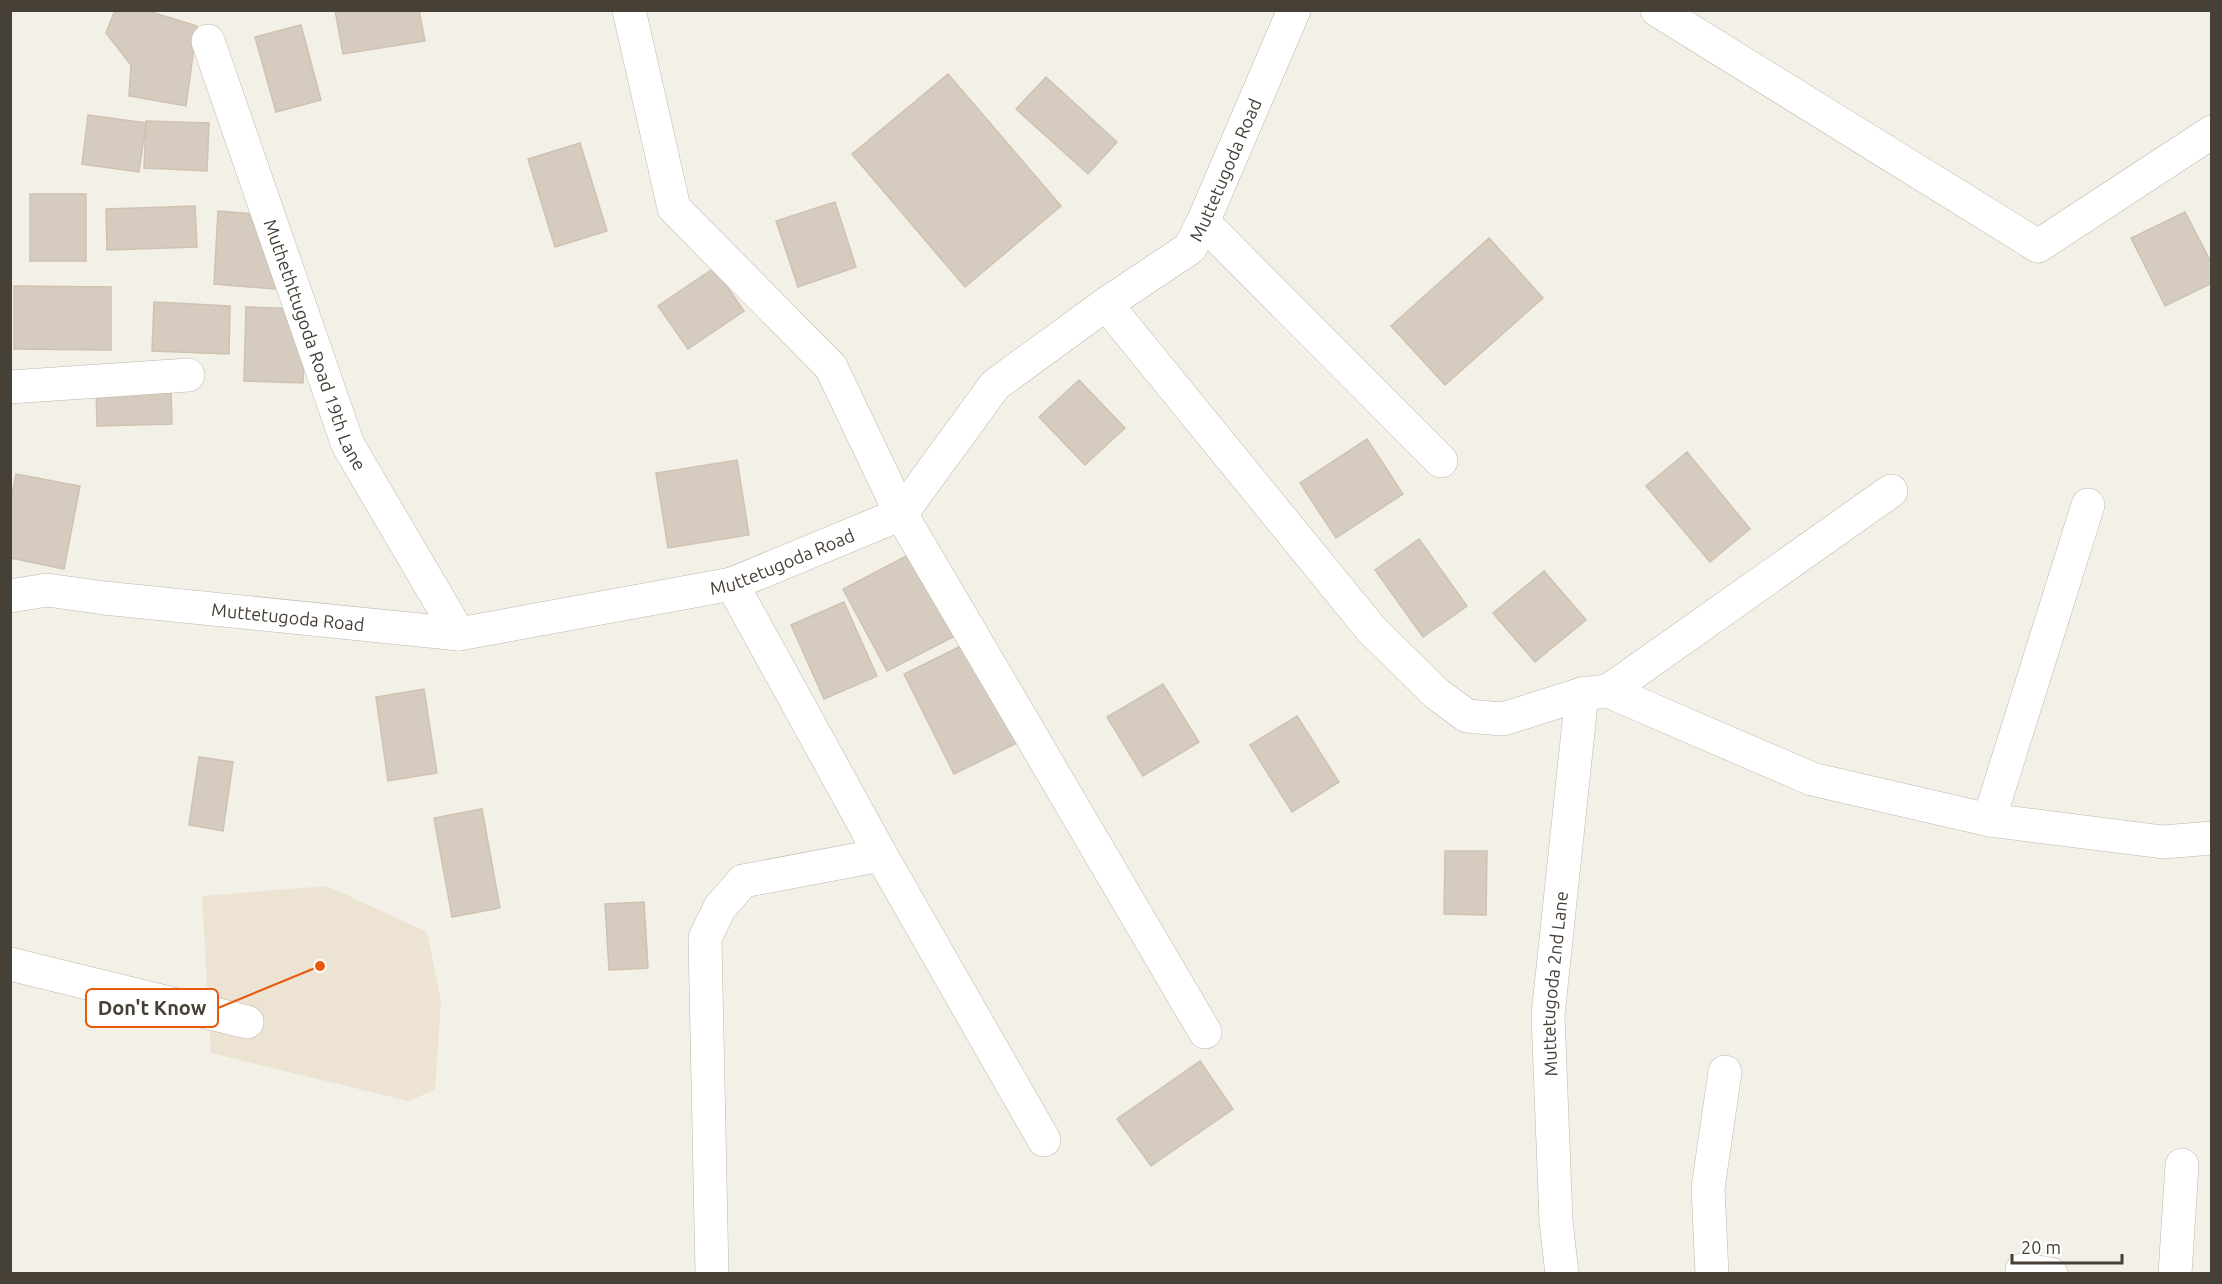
<svg xmlns="http://www.w3.org/2000/svg" width="2222" height="1284" font-family="Ubuntu,sans-serif">
<style>
.education{fill:#ece3d3}
.building{fill:#d5cbbe;stroke:#cfc2b2;stroke-width:1.5}
.lines{fill:none;stroke-linecap:round;stroke-linejoin:round}
.minor-casing{stroke:#bfb7ab;stroke-width:34}
.minor{stroke:#fff;stroke-width:33}
.labels{text-anchor:middle;dominant-baseline:central;stroke-width:4.5;stroke-linejoin:round;paint-order:stroke}
.street-label{font-size:18px;fill:#474037;stroke:#fff}
.leader{fill:none;stroke:#e8590c;stroke-width:2}
.callout-dot{fill:#e8590c;stroke:#fff;stroke-width:2}
.callout{fill:#fff;stroke:#e8590c;stroke-width:2}
.callout-label{font-size:20px;text-anchor:middle;font-weight:bold;fill:#474037}
</style>
<rect width="100%" height="100%" fill="#f3f0e8"/>
<path class="education" d="M327 886 427 932 441 1000 435 1090 408 1101 211 1053 202 896Z"/>
<path class="building" d="M115 10H145L197 26 186 106 129 96 131 65 106 33Z
M335 10H419L425 41 343 54Z
M301 25 321 100 276 112 255 37Z
M948 74 1061 206 965 287 852 154Z
M1046 77 1117 142 1088 174 1016 109Z
M88 115 146 123 139 172 82 164Z
M146 121 209 123 207 171 144 168Z
M580 143 607 231 555 247 528 159Z
M30 194H86V261H30Z
M835 202 856 267 798 287 776 221Z
M195 206 197 247 107 250 106 209Z
M218 211 280 216 275 289 214 284Z
M2185 212 2212 264V283L2165 306 2131 238Z
M1489 238 1543 298 1445 385 1391 326Z
M714 268 744 311 688 349 658 306Z
M14 286 111 287V350L14 349Z
M154 302 230 306 229 354 152 351Z
M246 307 306 309 303 383 244 381Z
M1079 380 1125 428 1085 465 1039 417Z
M171 384 172 424 97 426 96 386Z
M1367 439 1403 494 1336 538 1300 483Z
M1687 452 1750 529 1710 562 1646 486Z
M737 460 749 535 668 548 656 473Z
M16 474 80 486 64 569 10 558V503Z
M1419 539 1467 606 1423 637 1375 570Z
M918 550 961 633 887 671 843 589Z
M1544 571 1586 620 1535 662 1493 613Z
M844 602 877 676 824 699 791 625Z
M973 640 1023 740 954 774 904 674Z
M1163 684 1199 742 1143 776 1107 717Z
M424 689 437 773 388 781 376 697Z
M1297 716 1339 782 1292 812 1250 745Z
M199 757 233 762 223 831 189 825Z
M482 809 500 908 452 917 434 818Z
M1445 851H1487L1486 915 1444 914Z
M644 902 648 968 609 970 605 904Z
M1200 1061 1233 1109 1151 1166 1117 1119Z"/>
<g class="lines">
<g class="minor-casing">
<g id="minor">
<path d="M629 10 674 208 831 367 901 514 1205 1032"/>
<path d="M1657 10 2038 246 2212 132"/>
<path id="s1" d="M208 41 348 445 459 634"/>
<path d="M1203 222 1441 461"/>
<path d="M1106 304 1371 629 1437 694 1467 716 1503 719 1582 694 1608 691 1812 779 1989 820 2163 842 2212 838"/>
<path d="M10 387 188 375"/>
<path d="M732 584 881 855 1044 1140"/>
<path id="s2" d="M10 596 47 590 104 598 459 634 732 584 901 514 995 385 1106 304 1190 248 1203 222 1294 10"/>
<path d="M1608 691 1891 491"/>
<path d="M1989 820 2088 505"/>
<path d="M10 964 247 1022"/>
<path d="M2022 1270 2051 1274"/>
<path d="M712 1274 705 938 720 907 743 881 881 855"/>
<path id="s3" d="M1562 1274 1556 1221 1548 1015 1582 694"/>
<path d="M1712 1274 1708 1188 1725 1072"/>
<path d="M2175 1274 2182 1165"/>
</g>
</g>
<use href="#minor" class="minor"/>
</g>
<g class="labels">
<g class="street-label">
<text stroke="none"><textPath href="#s2" startOffset="1396">Muttetugoda Road</textPath></text>
<text stroke="none"><textPath href="#s1" startOffset="322">Muthethttugoda Road 19th Lane</textPath></text>
<text stroke="none"><textPath href="#s2" startOffset="784">Muttetugoda Road</textPath></text>
<text stroke="none"><textPath href="#s2" startOffset="280">Muttetugoda Road</textPath></text>
<text stroke="none"><textPath href="#s3" startOffset="291">Muttetugoda 2nd Lane</textPath></text>
</g>
</g>
<path class="leader" d="M320 966L218 1008"/>
<circle class="callout-dot" cx="320" cy="966" r="6"/>
<rect class="callout" x="86" y="989" width="132" height="38" rx="6"/>
<g class="callout-label">
<text x="152" y="1015">Don't Know</text>
</g>
<rect width="2222" height="1284" fill="none" stroke="#474037" stroke-width="24"/>
<path d="M2012 1254v9h110v-9" fill="none" stroke="#474037" stroke-width="3"/>
<text x="2021" y="1254" font-size="18" fill="#474037" stroke="#ffffff" stroke-width="4.5" paint-order="stroke">20 m</text>
</svg>
